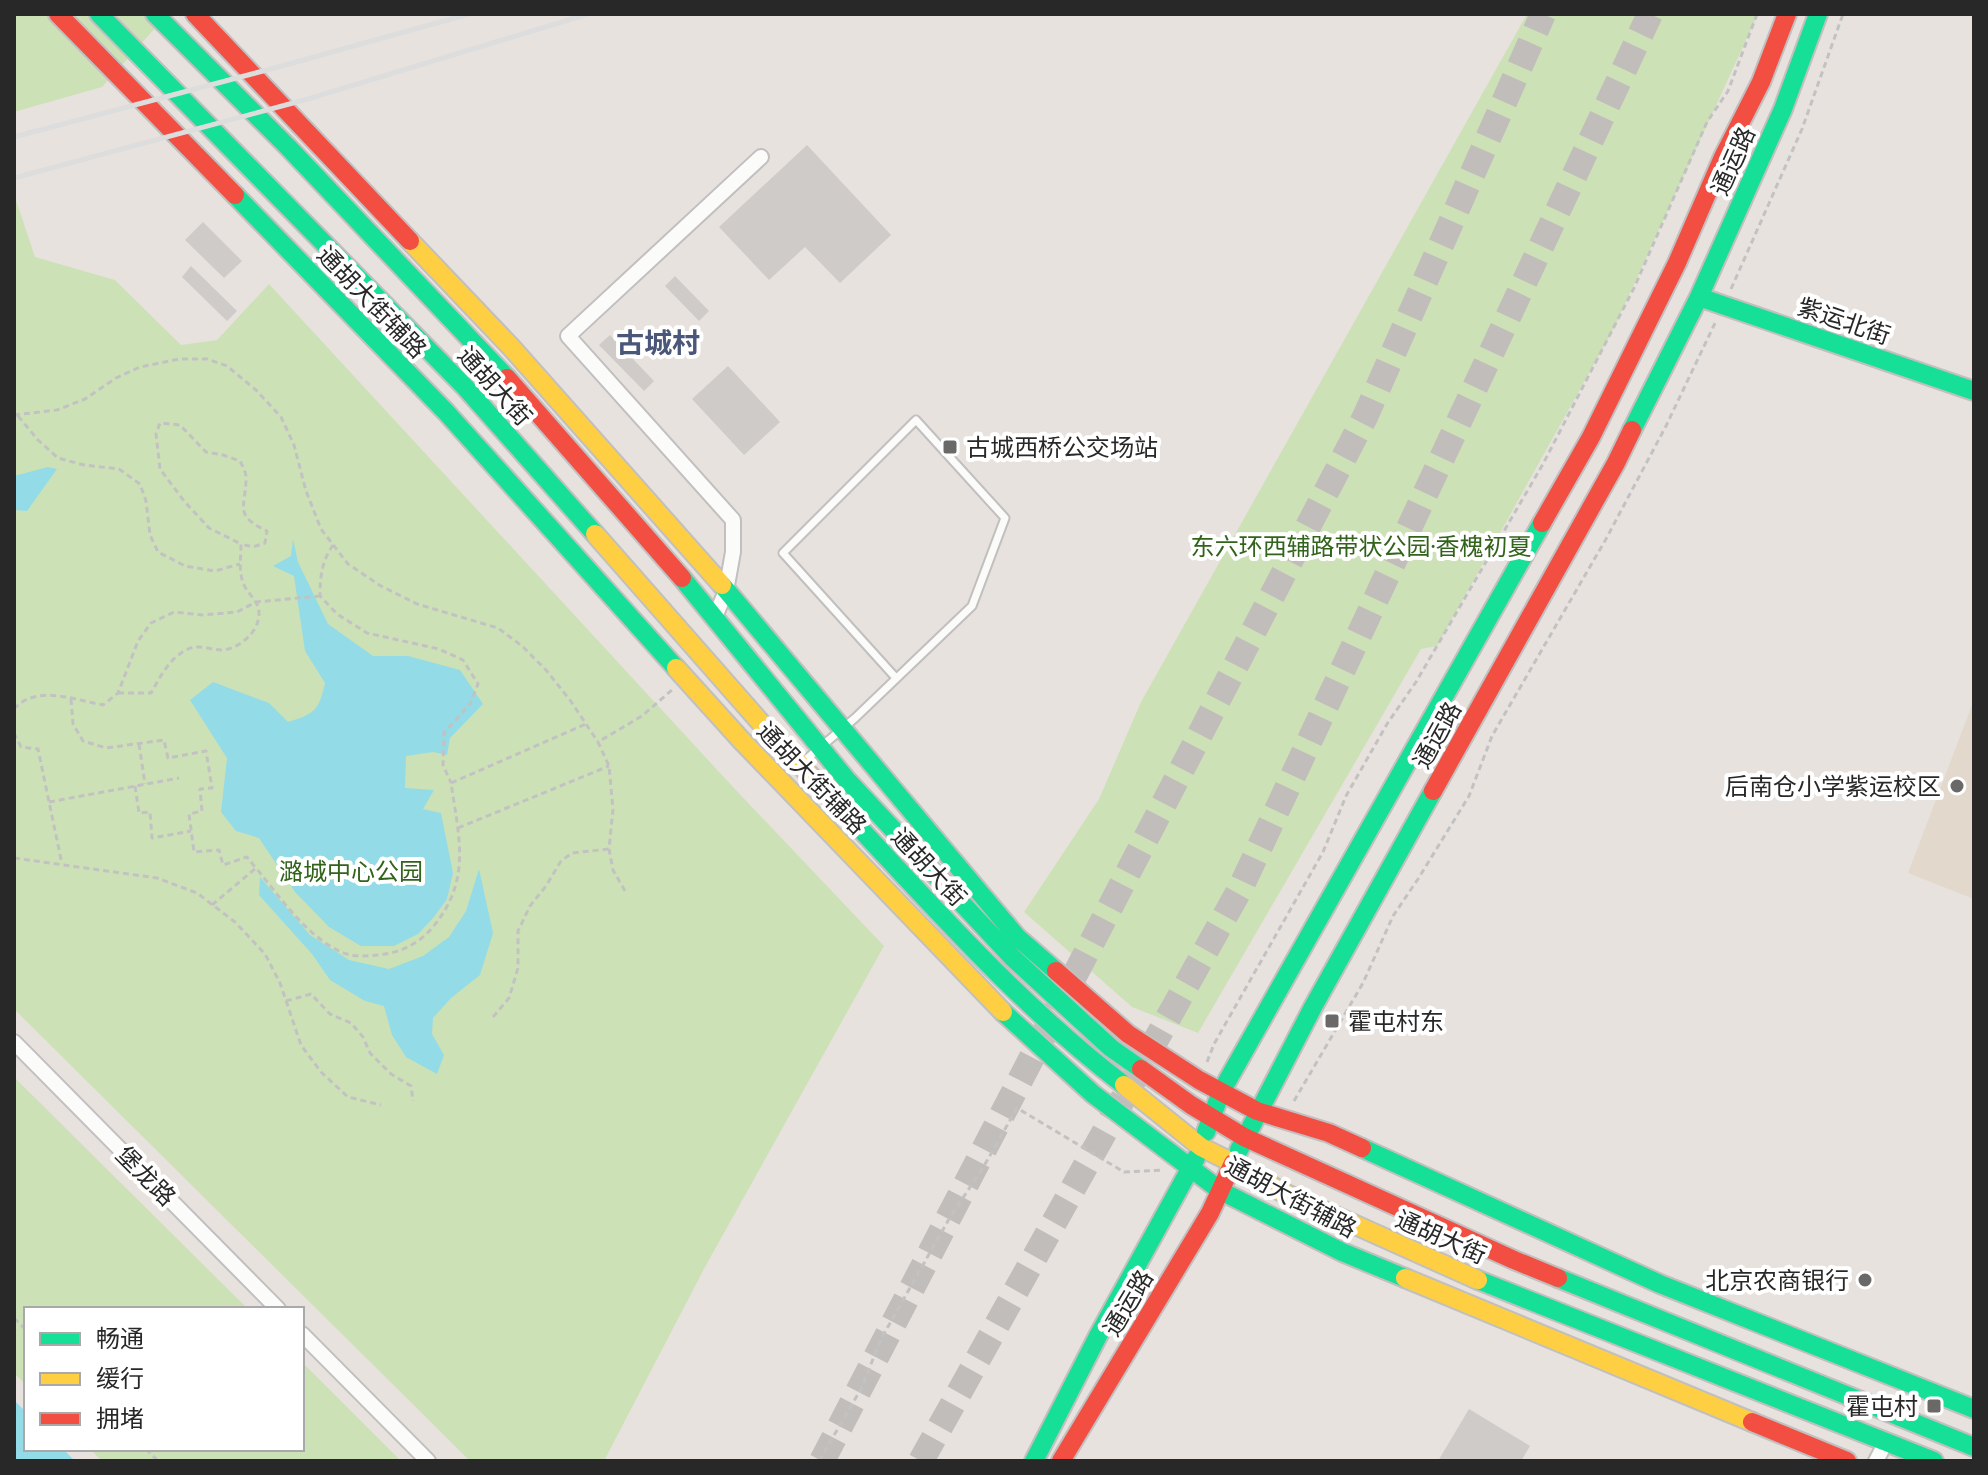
<svg xmlns="http://www.w3.org/2000/svg" width="1988" height="1475" font-family="Poppins,'Noto Sans SC',sans-serif">
<style>
.education{fill:#e2d8cc}
.green{fill:#cde1b7}
.water{fill:#92dbe7}
.building{fill:#cecbc8}
.lines{fill:none;stroke-linecap:round;stroke-linejoin:round}
.highway-tunnel{stroke:#c1bdba;stroke-width:26;stroke-dasharray:26 13;stroke-linecap:butt}
.lane-casing{stroke:#c1bfbf;stroke-width:11}
.street-casing{stroke:#c1bfbf;stroke-width:18}
.fast-casing{stroke:#c1bfbf;stroke-width:22}
.slow-casing{stroke:#c1bfbf;stroke-width:22}
.jam-casing{stroke:#c1bfbf;stroke-width:22}
.path{stroke:#c3c2c2;stroke-width:3;stroke-dasharray:6 4;stroke-linecap:butt}
.lane{stroke:#fbfbfa;stroke-width:7}
.street{stroke:#fbfbfa;stroke-width:14}
.fast{stroke:#16e098;stroke-width:18}
.slow{stroke:#ffcf43;stroke-width:18}
.jam{stroke:#f24e42;stroke-width:18}
.rail{stroke:#ddddde;stroke-width:5}
.poi-dot{fill:#6b6968;stroke:#fff;stroke-width:3}
.labels{text-anchor:middle;dominant-baseline:central;stroke-width:8;stroke-linejoin:round;paint-order:stroke}
.street-label{font-size:24px;fill:#282828;stroke:#fff}
.poi-label{font-size:24px;fill:#282828;stroke:#fff;text-anchor:end}
.park-label{font-size:24px;fill:#32631b;stroke:#fff}
.quarter-label{font-size:28px;font-weight:bold;fill:#4a5778;stroke:#fff}
</style>
<rect width="100%" height="100%" fill="#e7e2de"/>
<path class="education" d="M1974 700V899L1908 873Z"/>
<path class="green" d="M14 14H168L102 87 14 112Z
M1527 14H1758L1613 330 1437 646 1421 649 1198 1033 1132 1007 1024 912 1099 799 1141 702Z
M14 194 35 257 115 280 181 345 217 340 269 284 733 787 884 946 705 1267 604 1461H470L14 1009Z
M14 1077 248 1309H26V1385L14 1373Z
M302 1362 401 1461H102L90 1449H302Z"/>
<path class="water" d="M48 467 57 469 27 511 14 510V476Z
M293 539 298 562 328 624 373 656H408L460 670 483 704 450 738 447 755 433 752 406 756 405 788 434 790 423 809 441 813 453 873 447 899 434 917 418 934 394 946H361L329 927 295 892 259 838 236 831 221 812 227 758 190 700 213 682 269 703 288 722C314 714 319 711 325 683L305 651 294 576 273 566 291 556Z
M479 869 493 933 480 975 451 998 433 1018 432 1034 444 1055 437 1074 406 1057 392 1035 384 1006 365 1001 330 980 312 954 259 895 260 877 310 935 349 960 389 969 423 956 449 937 466 911Z
M14 1400 26 1412V1449H63L75 1461H14Z"/>
<path class="building" d="M807 145 891 235 840 283 805 247 769 280 719 227Z
M203 222 242 261 224 278 185 240Z
M191 266 237 311 227 321 182 277Z
M675 276 709 311 699 321 665 286Z
M679 325 690 337 680 346 669 334Z
M610 335 654 381 644 391 599 345Z
M728 366 780 422 744 455 692 399Z
M1469 1409 1530 1446 1521 1461H1438Z"/>
<g class="lines">
<path class="highway-tunnel" d="M822 1461 1365 417 1543 14
M921 1461 1240 889 1650 14"/>
<g class="lane-casing">
<path id="lane" d="M803 762 855 718 972 606 1005 518 916 420 783 553 896 678"/>
</g>
<g class="street-casing">
<path id="street" d="M714 619 726 591 733 552V520L568 336 761 157
M14 1042 278 1309
M302 1334 428 1461
M1876 1461 1886 1442"/>
</g>
<g class="fast-casing">
<path id="fast" d="M99 14 465 387 595 534
M155 14 288 147 507 378
M235 195 446 412 676 668
M1699 297 1974 391
M1632 430 1699 297 1783 109 1818 14
M682 578 846 779 1013 958 1111 1048 1141 1069
M722 585 1017 937 1056 971
M853 821C939 913 1023 1008 1124 1085
M1003 1012 1093 1094 1221 1191 1342 1252 1405 1278
M1206 1132 1221 1092 1542 523
M1362 1148 1660 1284 1974 1409
M1239 1150 1313 1007 1433 791
M1558 1278 1974 1447
M1478 1280 1934 1461
M1034 1461 1098 1336 1196 1158"/>
</g>
<g class="slow-casing">
<path id="slow" d="M410 241 511 347 722 585
M595 534 761 723 853 821
M676 668 742 741 1003 1012
M1124 1085 1201 1147 1233 1163 1282 1192 1478 1280
M1405 1278 1752 1422"/>
</g>
<g class="jam-casing">
<path id="jam" d="M58 14 235 195
M195 14 410 241
M507 378 682 578
M1542 523 1591 437 1677 263 1723 157 1761 82 1787 14
M1433 791 1616 463 1632 430
M1056 971 1128 1034 1199 1080 1257 1111 1329 1133 1362 1148
M1141 1069 1191 1105 1244 1137 1514 1260 1558 1278
M1752 1422 1847 1461
M1061 1461 1210 1213 1233 1163"/>
</g>
<path class="path" d="M1731 289 1802 129 1843 14
M14 415 57 410 85 399 116 378 140 367 179 359H207L227 366 256 390 281 417 294 445 306 491 321 529 348 564 381 586 417 604 498 628 522 646 546 670 570 700 598 742
M18 416 38 440 58 458 84 465 119 469 140 484 146 501 150 535 158 552 185 566 215 571 240 564
M333 545C322 561 320 576 320 596L337 614 367 633 439 649 463 660 478 684 470 704 444 733 443 765 451 783
M118 693H151C160 677 169 659 186 650 198 643 210 650 222 650 239 649 259 632 259 614 259 602 251 597 245 587 238 574 241 559 241 544L253 547 265 543 267 531C234 515 245 509 246 480 247 474 243 467 240 461L223 455 206 452 180 425 160 423 156 434 160 469 184 501 209 528 241 544
M71 699 73 724 83 741 106 748 164 740 168 758 206 751 212 788 200 789 202 811 189 814 194 852 219 850 223 865 247 857 255 867
M14 709C36 684 75 700 103 705L118 693 138 641 151 623 174 612 203 615 237 612 256 602 320 596
M14 733 21 747 38 749 62 864
M139 744 145 784
M135 786 139 813 150 812 152 838 191 831
M49 802 179 778
M458 828 609 766
M14 858 157 878 197 893 235 922 265 954 280 983 301 1045 321 1072 348 1097 381 1105
M625 891 613 870 609 849 613 809 609 766 598 742 642 716 673 689
M212 905 256 868C280 897 303 932 337 950 353 959 373 956 391 953 407 949 421 941 432 928 472 881 459 838 451 783L586 724
M286 1001 311 994 330 1014 351 1023 363 1037 370 1053 391 1074 411 1086 413 1101
M493 1017 509 998 518 968V931L530 906 546 886 561 861 572 853 609 849
M1207 1062 1214 1044 1323 852 1346 796 1387 724 1416 682 1543 464 1634 288 1707 122 1728 91 1757 14
M1294 1101 1363 983 1393 916 1418 879 1469 796 1492 736 1606 539 1666 426 1716 321
M14 1318 26 1330
M146 1449 158 1461
M819 1461 861 1389 881 1339 949 1219 984 1166 1017 1108 1124 1172 1163 1170"/>
<use href="#lane" class="lane"/>
<use href="#street" class="street"/>
<use href="#fast" class="fast"/>
<use href="#slow" class="slow"/>
<use href="#jam" class="jam"/>
<path class="rail" d="M14 137 278 67 469 14
M14 178 308 99 588 14"/>
</g>
<g class="poi-dot">
<rect x="942" y="439" width="16" height="16" rx="4"/>
<circle cx="1957" cy="786" r="8"/>
<rect x="1324" y="1013" width="16" height="16" rx="4"/>
<circle cx="1865" cy="1280" r="8"/>
<rect x="1926" y="1398" width="16" height="16" rx="4"/>
</g>
<g class="labels">
<g class="street-label">
<text transform="translate(1733 161) rotate(-66)">通运路</text>
<text transform="translate(372 302) rotate(46)">通胡大街辅路</text>
<text transform="translate(1844 321) rotate(19)">紫运北街</text>
<text transform="translate(495 386) rotate(48)">通胡大街</text>
<text transform="translate(1437 735) rotate(-61)">通运路</text>
<text transform="translate(812 778) rotate(46)">通胡大街辅路</text>
<text transform="translate(929 867) rotate(47)">通胡大街</text>
<text transform="translate(146 1176) rotate(45)">堡龙路</text>
<text transform="translate(1291 1197) rotate(28)">通胡大街辅路</text>
<text transform="translate(1441 1237) rotate(24)">通胡大街</text>
<text transform="translate(1128 1303) rotate(-59)">通运路</text>
</g>
<g class="poi-label">
<text x="966" y="447" text-anchor="start">古城西桥公交场站</text>
<text x="1941" y="786">后南仓小学紫运校区</text>
<text x="1348" y="1021" text-anchor="start">霍屯村东</text>
<text x="1849" y="1280">北京农商银行</text>
<text x="1918" y="1406">霍屯村</text>
</g>
<g class="park-label">
<text x="1361" y="546">东六环西辅路带状公园·香槐初夏</text>
<text x="351" y="871">潞城中心公园</text>
</g>
<g class="quarter-label">
<text x="658" y="343">古城村</text>
</g>
</g>
<rect width="1988" height="1475" fill="none" stroke="#282828" stroke-width="32"/>
<rect x="24" y="1307" width="280" height="144" fill="#ffffff" stroke="#a9a9a9" stroke-width="2"/>
<rect x="40" y="1333" width="40" height="12" fill="#16e098" stroke="#a9a9a9" stroke-width="2"/>
<text x="96" y="1347" font-size="24" fill="#282828">畅通</text>
<rect x="40" y="1373" width="40" height="12" fill="#ffcf43" stroke="#a9a9a9" stroke-width="2"/>
<text x="96" y="1387" font-size="24" fill="#282828">缓行</text>
<rect x="40" y="1413" width="40" height="12" fill="#f24e42" stroke="#a9a9a9" stroke-width="2"/>
<text x="96" y="1427" font-size="24" fill="#282828">拥堵</text>
</svg>
